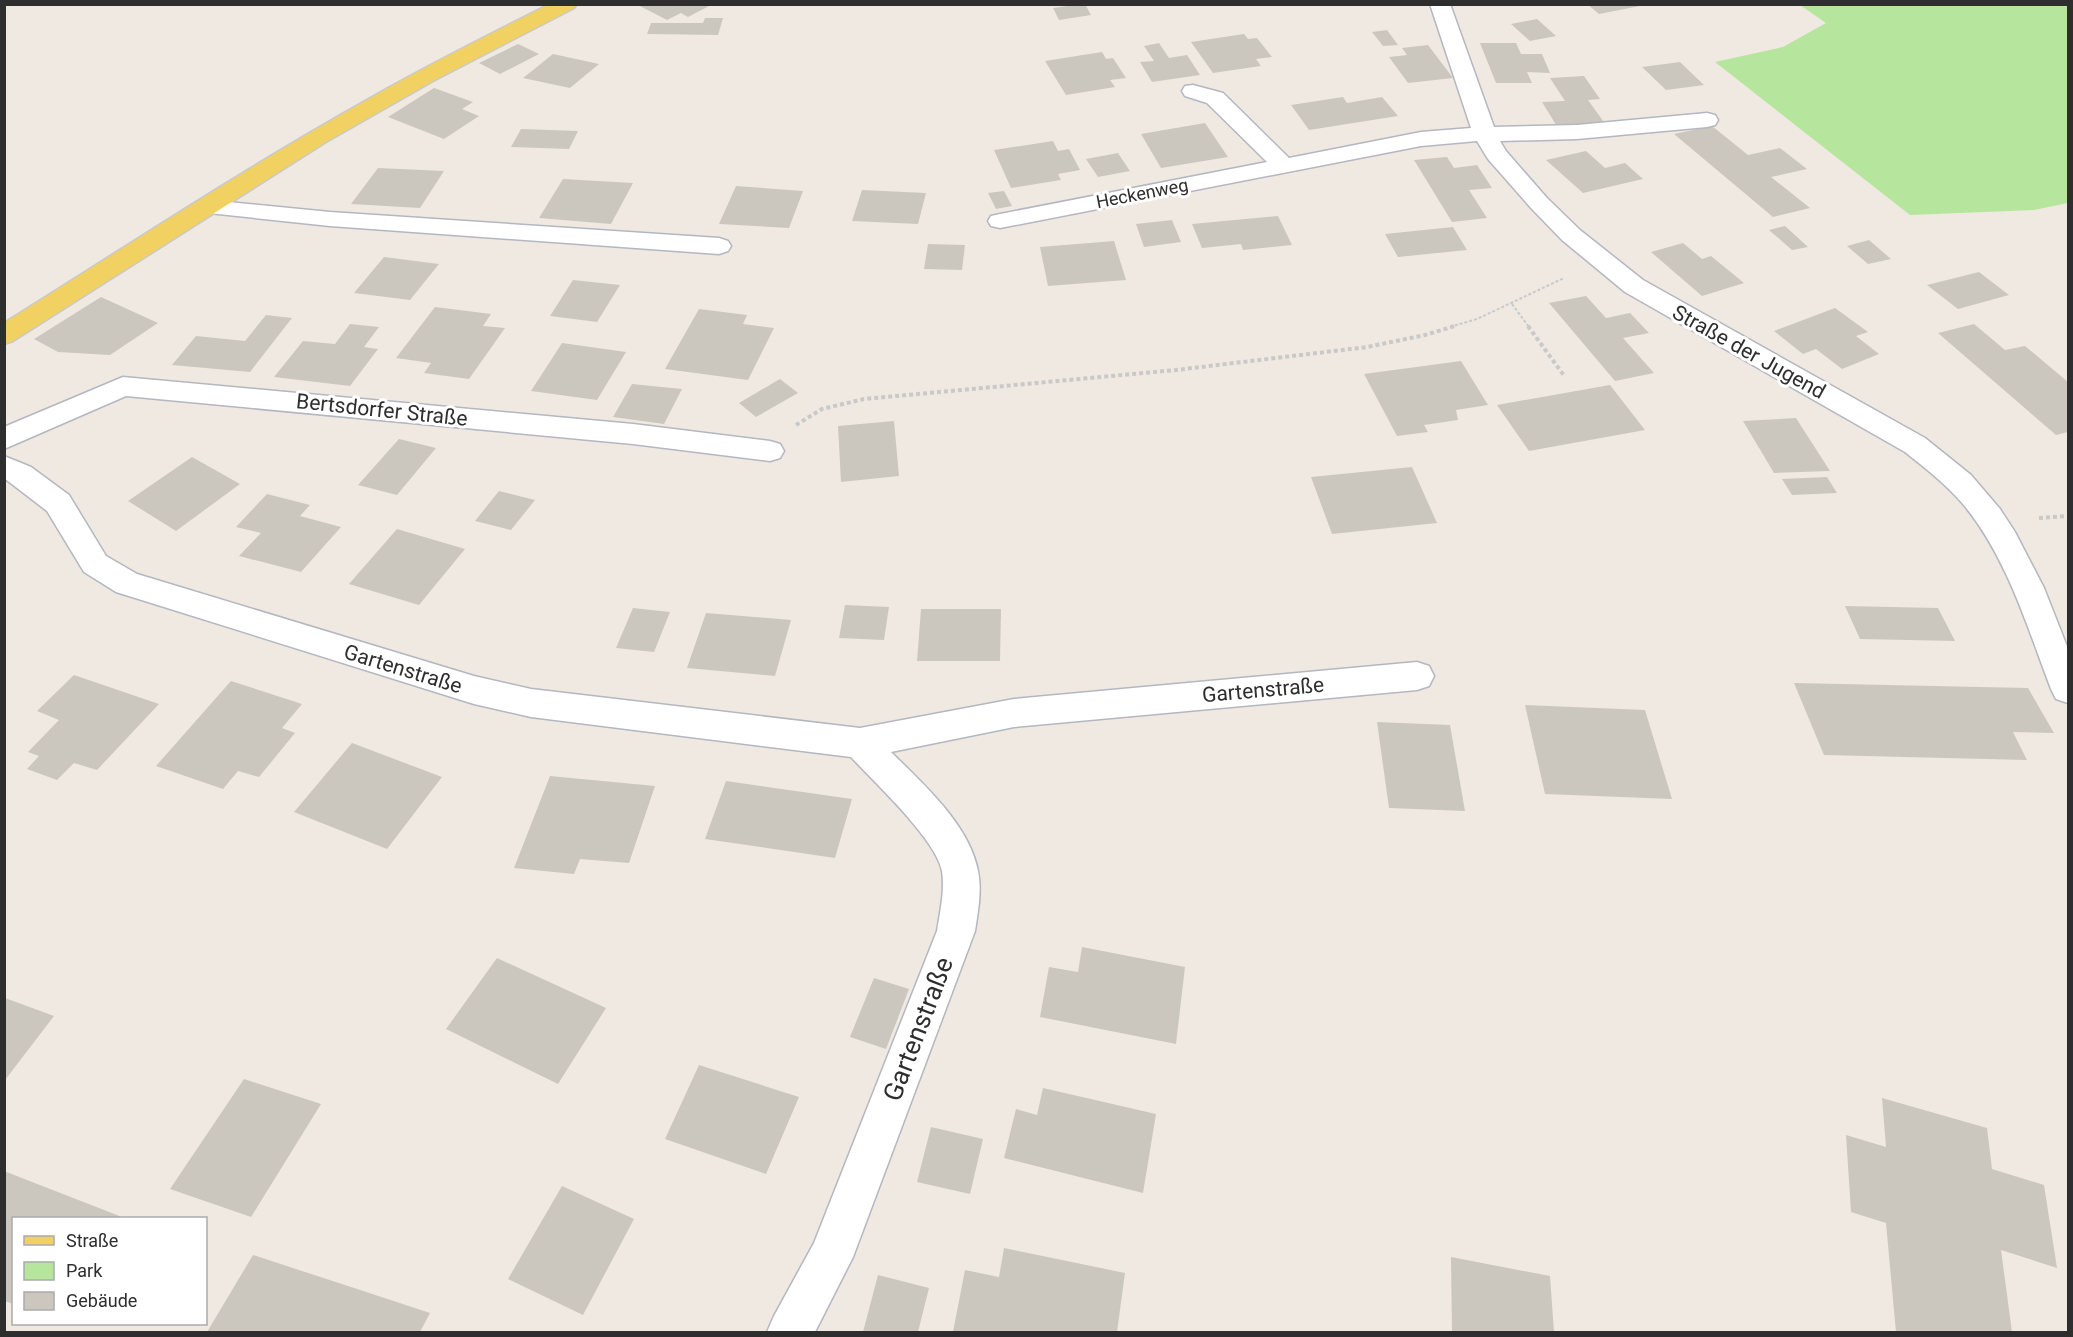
<svg xmlns="http://www.w3.org/2000/svg" width="2073" height="1337" font-family="Roboto,sans-serif">
<style>
.green{fill:#b6e59e}
.building{fill:#cbc7bf}
.lines{fill:none;stroke-linecap:round;stroke-linejoin:round}
.minor-casing{stroke:#b4b7c1;stroke-width:3}
.major-casing{stroke:#c9c9c9;stroke-width:3}
.path-far1{stroke:#c9c9c9;stroke-width:2;stroke-dasharray:3 2;stroke-linecap:butt}
.path{stroke:#c9c9c9;stroke-width:4;stroke-dasharray:4 3;stroke-linecap:butt}
.minor{fill:#fff;fill-rule:evenodd}
.major{fill:#f2d163;fill-rule:evenodd}
.labels{text-anchor:middle;dominant-baseline:central;stroke-width:6;stroke-linejoin:round;paint-order:stroke}
.far-street-label{font-size:18px;fill:#2e2e2e;stroke:#fff}
.street-label{font-size:21px;fill:#2e2e2e;stroke:#fff}
.near-street-label{font-size:26px;fill:#2e2e2e;stroke:#fff}
</style>
<rect width="100%" height="100%" fill="#efe9e1"/>
<path class="green" d="M1800 5H2068V203L2034 210 1910 215 1715 62 1783 47 1826 23Z"/>
<path class="building" d="M636 4H713L688 17 681 13 667 20Z
M1081 4H1085L1091 15 1059 20 1053 8Z
M1587 4H1640V6L1599 14Z
M705 18H723L718 35 647 34 651 23H703Z
M1537 19 1556 36 1530 41 1511 24Z
M1387 30 1398 45 1383 46 1372 32Z
M1244 34 1248 39 1257 38 1272 57 1256 59 1261 66 1213 73 1191 42Z
M1159 43 1169 58 1187 55 1200 75 1152 82 1140 62 1154 61 1144 46Z
M1480 43H1516L1521 54H1542L1550 73 1527 72 1532 83H1496Z
M518 44 539 54 500 74 479 63Z
M1428 45 1453 78 1408 83 1389 57 1407 55 1402 48Z
M1102 52 1106 59 1113 58 1126 78 1110 80 1115 87 1066 95 1045 61Z
M553 54 599 64 570 88 523 78Z
M1680 62 1704 85 1666 90 1642 67Z
M1584 76 1600 99 1588 100 1606 125 1558 128 1542 102 1565 101 1550 78Z
M434 88 473 102 462 109 479 116 444 139 388 117Z
M1343 97 1347 103 1382 97 1398 116 1309 130 1291 105Z
M1205 123 1228 157 1161 168 1141 134Z
M1712 126 1748 155 1780 148 1807 169 1771 177 1810 208 1773 217 1674 134Z
M521 129 578 131 569 149 511 147Z
M1053 141 1058 151 1069 149 1080 170 1058 174 1061 180 1011 188 994 150Z
M1586 151 1605 168 1625 163 1643 179 1583 193 1546 160Z
M1118 153 1130 171 1098 177 1086 159Z
M1447 157 1454 168 1477 165 1492 188 1469 190 1487 218 1452 222 1414 160Z
M378 168 444 171 420 208 351 204Z
M563 179 633 183 611 224 539 218Z
M736 186 803 191 789 228 719 224Z
M862 190 926 193 918 224 852 221Z
M1004 191 1012 206 996 209 988 193Z
M1278 216 1292 245 1243 250 1241 244 1202 248 1192 224Z
M1172 220 1181 242 1144 247 1136 224Z
M1785 226 1808 247 1792 250 1769 230Z
M1453 227 1467 250 1398 257 1385 234Z
M1869 240 1891 259 1868 264 1847 246Z
M1114 241 1126 280 1048 286 1040 247Z
M1683 243 1702 259 1711 256 1744 283 1702 296 1651 252Z
M928 244 965 245 962 270 924 269Z
M384 257 439 264 410 300 354 293Z
M1979 272 2009 295 1958 309 1927 285Z
M573 280 620 285 597 322 550 316Z
M1586 296 1606 318 1630 313 1649 333 1623 338 1654 373 1615 381 1549 303Z
M101 297 158 323 110 355 58 352 34 339Z
M435 307 491 314 483 326 505 328 469 379 424 373 431 363 396 358Z
M1835 308 1868 332 1856 336 1879 354 1842 369 1816 349 1803 354 1774 331Z
M699 309 747 315 743 324 774 328 748 380 665 369Z
M266 315 292 318 250 372 172 365 196 336 245 341Z
M350 324 379 327 364 347 378 349 350 386 274 377 303 341 335 344Z
M1974 324 2005 350 2025 346 2068 382V432L2056 435 1938 333Z
M562 343 626 352 597 400 531 391Z
M1461 361 1488 405 1456 410 1458 420 1424 425 1428 432 1397 436 1364 374Z
M780 379 798 393 756 417 739 403Z
M632 384 682 389 664 424 613 417Z
M1610 385 1645 430 1529 451 1497 405Z
M1796 418 1830 471 1774 473 1743 421Z
M894 421 899 476 841 482 838 426Z
M399 439 436 448 397 495 358 485Z
M192 457 240 484 176 531 128 501Z
M1412 467 1437 523 1332 534 1311 477Z
M1827 477 1837 493 1792 495 1782 479Z
M499 491 535 500 511 530 475 521Z
M267 494 310 505 300 516 341 527 301 572 239 556 261 533 236 527Z
M397 529 465 549 419 605 349 584Z
M845 605 889 607 884 640 839 638Z
M1845 606 1938 608 1955 641 1860 639Z
M633 608 670 612 654 652 616 648Z
M921 609H1001L1000 661H917Z
M706 613 791 620 775 676 687 668Z
M74 675 159 704 97 770 74 763 57 780 27 769 39 756 28 752 59 720 37 711Z
M231 681 302 704 282 728 295 733 259 777 238 771 223 789 156 766Z
M1794 683 2028 688 2054 733 2013 732 2027 760 1824 755Z
M1525 705 1645 710 1672 799 1545 794Z
M1377 722 1450 725 1465 811 1389 808Z
M352 743 442 777 387 849 294 812Z
M550 776 655 786 629 863 580 859 574 874 514 868Z
M726 781 852 799 835 858 705 839Z
M1082 947 1185 967 1176 1044 1040 1017 1049 967 1078 972Z
M497 958 606 1008 558 1084 446 1029Z
M874 978 909 989 886 1049 850 1037Z
M5 998 54 1016 5 1080Z
M699 1065 799 1097 766 1174 665 1139Z
M244 1079 321 1104 251 1217 170 1189Z
M1043 1088 1156 1114 1143 1193 1004 1158 1016 1109 1037 1115Z
M1882 1098 1987 1128 1992 1169 2044 1185 2057 1268 2001 1250 2012 1332H1896L1886 1223 1851 1212 1846 1135 1886 1147Z
M931 1127 983 1139 970 1194 917 1182Z
M4 1171 122 1217 14 1218V1304L4 1301Z
M562 1186 634 1219 583 1315 508 1279Z
M1004 1248 1125 1273 1117 1332H953L965 1270 999 1277Z
M253 1255 345 1285 430 1313 420 1332H207Z
M1451 1257 1550 1276 1554 1332H1452Z
M878 1275 929 1288 918 1332H863Z"/>
<g class="lines">
<g class="minor-casing">
<path id="minor" d="M1430 4H1450L1494 127 1577 125 1707 113 1715 115 1718 120 1715 125 1707 127 1577 139 1500 141 1506 151 1547 198 1580 230 1643 280 1925 438 1971 475 2000 509 2015 532 2044 588 2068 649V703L2056 699 2051 689C2027 626 2007 557 1963 504 1946 484 1925 468 1905 452L1625 292 1562 240 1531 208 1488 159 1477 141 1421 146 1000 228 991 226 988 221 991 216 1000 214 1267 162 1207 103 1185 96 1182 91 1185 86 1193 85 1223 93 1289 158 1421 132 1471 128Z
M207 200 330 212 719 238 728 241 731 246 728 251 719 254 330 226 199 212 195 207 199 202Z
M123 377 633 424 770 441 780 444 784 451 780 458 770 461 633 444 126 396 4 449V427Z
M4 456 31 467 69 495 106 556 137 574 474 676 531 689 860 728 1014 699 1417 662 1429 666 1434 676 1429 686 1417 690 1014 727 891 752C923 784 969 824 978 871 982 891 978 911 975 931L853 1257 815 1332H767L774 1316 814 1243 937 931C940 912 945 891 942 871 936 839 874 782 851 757L531 717 474 704 116 592 84 572 47 511 4 478Z"/>
</g>
<g class="major-casing">
<path id="major" d="M550 4H577L574 8 433 81 326 142 13 341 4 344V323C124 248 242 170 365 101 426 66 488 35 550 4Z"/>
</g>
<path class="path-far1" d="M1512 304 1529 327
M1450 327 1477 319 1564 278"/>
<path class="path" d="M1528 326 1565 377
M796 425 822 409 864 399 1176 370 1367 347 1425 335 1455 326
M2039 518 2068 516"/>
<use href="#minor" class="minor"/>
<use href="#major" class="major"/>
</g>
<g class="labels">
<g class="far-street-label">
<text transform="translate(1142 193) rotate(-11)">Heckenweg</text>
</g>
<g class="street-label">
<text transform="translate(1749 352) rotate(29)">Straße der Jugend</text>
<text transform="translate(382 410) rotate(6)">Bertsdorfer Straße</text>
<text transform="translate(403 669) rotate(17)">Gartenstraße</text>
<text transform="translate(1263 690) rotate(-5)">Gartenstraße</text>
</g>
<g class="near-street-label">
<text transform="translate(918 1029) rotate(-69)">Gartenstraße</text>
</g>
</g>
<rect width="2073" height="1337" fill="none" stroke="#2e2e2e" stroke-width="12"/>
<rect x="12" y="1217" width="195" height="108" fill="#ffffff" stroke="#ababab" stroke-width="1.5"/>
<rect x="24" y="1236" width="30" height="9" fill="#f2d163" stroke="#ababab" stroke-width="1.5"/>
<text x="66" y="1247" font-size="18" fill="#2e2e2e">Straße</text>
<rect x="24" y="1262" width="30" height="18" fill="#b6e59e" stroke="#ababab" stroke-width="1.5"/>
<text x="66" y="1277" font-size="18" fill="#2e2e2e">Park</text>
<rect x="24" y="1292" width="30" height="18" fill="#cbc7bf" stroke="#ababab" stroke-width="1.5"/>
<text x="66" y="1307" font-size="18" fill="#2e2e2e">Gebäude</text>
</svg>
